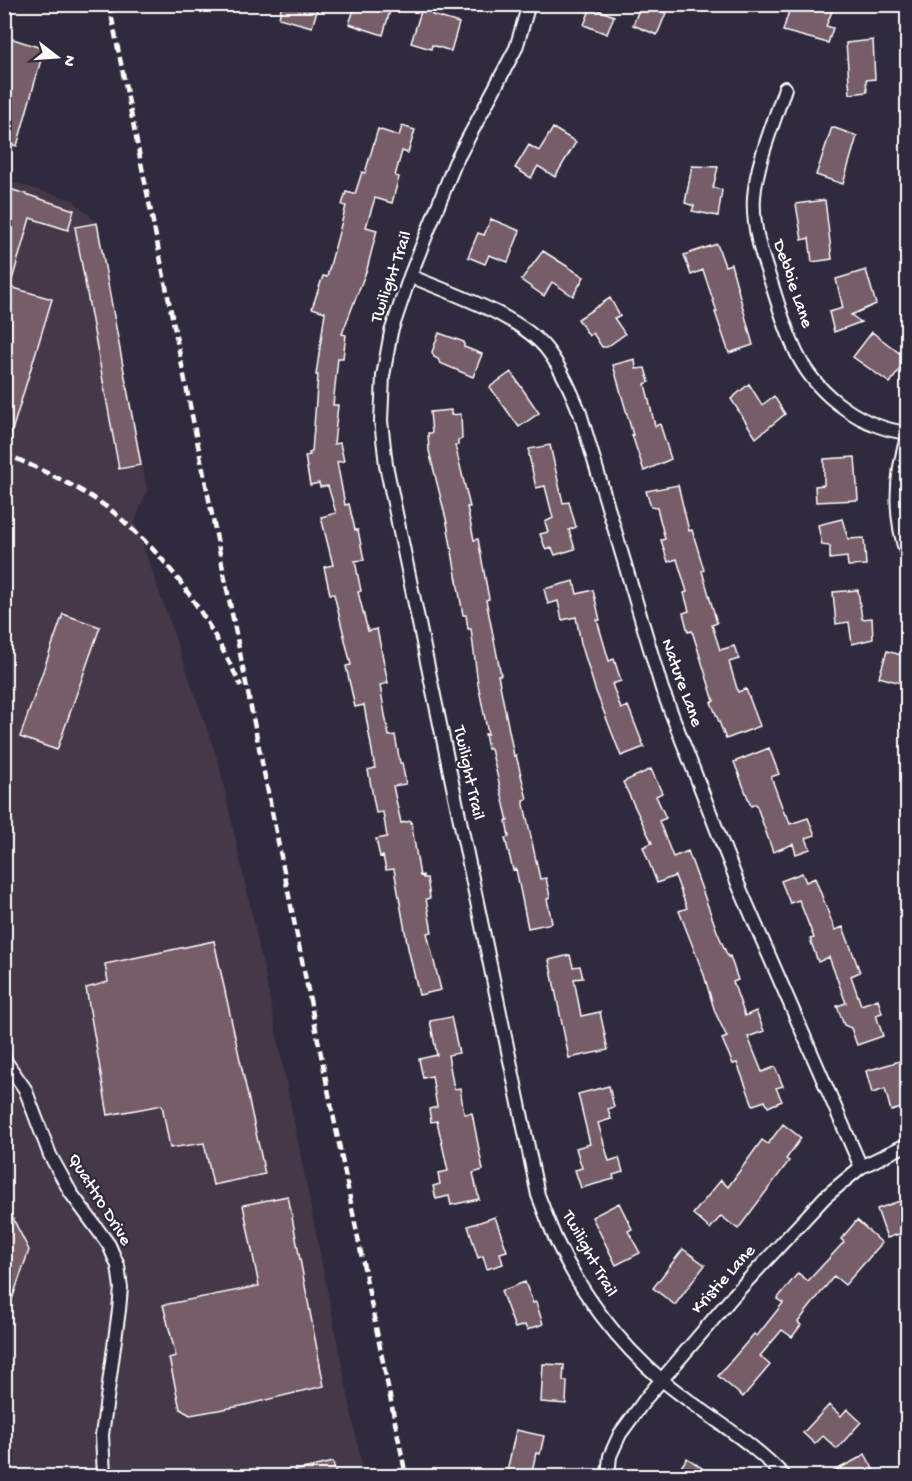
<svg xmlns="http://www.w3.org/2000/svg" width="912" height="1481" font-family="'Gochi Hand',sans-serif">
<style>
.built{fill:#44394a}
.building{fill:#765d68;stroke:#fff;stroke-width:1.5}
.lines{fill:none;stroke-linecap:round;stroke-linejoin:round}
.street-casing{stroke:#fff;stroke-width:16}
.street{stroke:#2f2a3d;stroke-width:12}
.rail{stroke:#fff;stroke-width:4.5;stroke-dasharray:9 4.5;stroke-linecap:butt}
.labels{text-anchor:middle;dominant-baseline:central;stroke-width:4.5;stroke-linejoin:round;paint-order:stroke}
.street-label{font-size:18px;fill:#fff;stroke:#2f2a3d}
</style>
<rect width="100%" height="100%" fill="#2f2a3d"/>
<filter id="ink" filterUnits="userSpaceOnUse"><feTurbulence type="fractalNoise" baseFrequency=".0167" numOctaves="2"/><feDisplacementMap in="SourceGraphic" scale="12" xChannelSelector="R" yChannelSelector="G"/><feConvolveMatrix kernelMatrix="1 2 1 2 8 2 1 2 1" color-interpolation-filters="sRGB"/></filter>
<g filter="url(#ink)">
<path class="built" d="M4 180 73 200 97 223 147 490 135 522 219 764 263 965 364 1476H5Z"/>
<path class="building" d="M282 4H319L312 27 279 18Z
M356 4H392L383 35 349 24Z
M641 4 666 13 657 35 633 25Z
M791 4H819L833 9 826 26 833 28 828 43 783 31Z
M591 7 614 16 607 34 584 25Z
M422 8 432 11V15L459 23 451 51 432 45 431 49 411 43Z
M4 36 44 49 17 146 4 142Z
M873 40 875 79 866 80 867 92 850 94 846 43Z
M402 126 415 130 408 153 402 151 395 176 399 177 392 203 375 198 366 227 377 230 367 269 342 334 346 335 343 358H338L333 405H338L334 444 340 443 344 461 337 462 345 505 349 504 355 530H358L364 560 355 561 361 591 358 592 368 631 377 629 388 683 380 685 385 715 389 736 395 735 400 763H402L406 784 393 786 401 823 411 821 420 876 423 875V878H427L430 898 426 899 432 932 427 933 441 990 419 995 408 948 394 869 386 870 383 856 380 857 376 839 387 837 383 812 376 813 368 770 375 768 364 705 355 707 346 666 351 665 334 594H330L324 567 333 565 321 517 336 513 328 486 320 487 319 483 310 485 305 456 310 455 309 453 312 452 318 375H316L325 312 312 308 323 276 327 277 346 206 342 205 346 192 355 194 362 172 365 173 378 129 399 136Z
M832 127 857 136 843 184 816 175Z
M553 128 576 142 555 177 538 166 531 178 515 168 529 145 539 151Z
M692 166 718 167 713 188 722 190 718 216 692 211 694 206 685 203Z
M4 187 74 210 68 230 30 218 10 287 52 299 8 444 4 443V373L10 354H4Z
M825 200 832 259 812 262 809 238 802 240 796 204Z
M491 219 520 231 508 262 489 255 485 264 468 257 478 233 484 235Z
M97 223 141 465 119 469 75 227Z
M717 244 725 266 731 264 753 345 729 353 715 312H717L703 270 691 275 684 255Z
M543 251 584 277 573 296 552 282 544 296 521 280Z
M866 270 876 304 851 315 861 322 834 332 829 312 843 308 836 279Z
M610 298 620 316 614 318 625 334 607 347H602L593 333 589 336 578 319Z
M872 332 907 359 890 383 853 357Z
M439 333 464 342V347L482 354 473 377 440 363 438 359 434 357 432 352Z
M635 359 636 369 645 368 649 382 645 384 655 426 660 424 671 459 644 471 632 435H633L613 365Z
M511 372 539 413 519 427 490 387Z
M749 384 762 405 774 396 785 414 756 438 731 399Z
M451 410V415L461 414 462 439 458 440V445H455L470 507H467L474 540 478 539 489 599 486 600 501 675H498L514 756 516 755 527 799 523 800 540 879 546 878 550 897 547 899 552 923 528 928 516 869 513 870 505 838 509 837 506 821H508L491 749H488L485 734H488L478 684 471 629H468L466 615H463L447 523 429 451 428 433H432L430 412Z
M550 445 563 503 569 502 576 527 569 530 575 549 555 555 552 548 546 550 540 534 548 532 545 522 553 518 545 486 536 488 529 455V449Z
M855 457 858 500 816 502 815 486 824 485V459Z
M678 485 689 531 692 530 704 570 702 571 717 623 712 625 720 650 734 646 739 659 729 662 738 692 746 689 760 726 726 739 711 702 714 701 692 631 688 632 683 613 689 611 684 593 687 592 677 559 668 562 661 540 665 539 657 508 651 507 646 491Z
M842 519 848 539 864 538 866 565 848 566 847 557 830 559V546L822 545 818 525Z
M574 581 577 594 593 590 600 620H597L609 661 614 659 621 681 612 684 621 709 628 706 644 747 621 756 595 689 581 643 576 617 562 620 558 601 548 604 544 589Z
M858 590 862 619 872 618 873 639 852 644 849 622 836 624 833 592Z
M63 614 100 627 57 750 20 737Z
M887 651 908 657V685L879 677Z
M769 748 779 774 771 777 785 815H787L790 824 808 818 815 835 806 838 810 849 796 854 793 844 773 852 756 804 751 806 734 762Z
M651 769 662 793 656 796 666 818 659 821 673 857 688 851 717 931 728 957 730 956 738 980 733 982 745 1016 756 1011 764 1031 748 1037 762 1072 775 1067 783 1086 776 1088 782 1101 768 1107 765 1101 753 1105 737 1063 733 1064 722 1039 727 1037 715 1012 704 975 679 911 687 908 675 876 657 883 643 847 652 843 623 782Z
M802 873 806 882 815 878 835 930 843 927 860 972 851 976 861 1005 878 999 882 1013 876 1015 883 1036 857 1045 851 1028 844 1025 837 1006 846 1003 829 957 818 962 810 939 814 938 799 900 790 903 781 881Z
M214 941 265 1174 213 1185 204 1143 170 1148 162 1105 108 1115 86 988 108 982 105 964Z
M570 955 573 967 580 966 583 978 574 979 581 1016 600 1012 608 1050 569 1058 549 960Z
M451 1017 459 1053 448 1055 454 1089 460 1088 464 1114 472 1113 483 1170 473 1173 479 1199 451 1205 449 1196 436 1199 433 1186 440 1184 438 1173 448 1171 437 1121 431 1122 429 1109 437 1107 432 1076 423 1078 419 1059 437 1055 430 1021Z
M900 1061 908 1087V1106L891 1111 885 1089 872 1093 866 1071Z
M609 1086 614 1107 608 1109 611 1119 598 1123 609 1161 619 1158 623 1172 613 1175 614 1179 581 1188 575 1170 582 1168 576 1148 590 1144 578 1094Z
M783 1124 801 1138 786 1159 789 1161 738 1229 721 1216 710 1229 693 1214 721 1180 728 1187 762 1140 768 1144Z
M288 1196 324 1386 241 1406 190 1415 180 1409 169 1358 176 1356 163 1305 259 1286 243 1205Z
M908 1198V1231L887 1238 877 1209Z
M4 1201 29 1250 7 1314 4 1313Z
M619 1203 632 1229 628 1231 640 1253 616 1265 592 1217Z
M495 1217 507 1251 500 1253 503 1264 487 1269 483 1256 478 1258 468 1226Z
M857 1220 882 1243 845 1285 834 1276 798 1322 801 1325 792 1337 782 1330 760 1356 770 1365 743 1397 718 1376 754 1334 757 1336 783 1303 777 1299 798 1273 808 1281 844 1242 841 1239Z
M683 1249 705 1265 675 1305 653 1288Z
M525 1282 533 1303 536 1302 543 1324 527 1330 525 1325 515 1328 501 1291Z
M543 1364 564 1365 563 1381H567L566 1404 541 1402Z
M829 1405 841 1416 847 1409 861 1422 837 1449 823 1436 815 1444 803 1433Z
M516 1430 544 1436 540 1454 536 1453 531 1476H506Z
M865 1454 877 1476H825L859 1458Z
M687 1458 714 1476H675Z
M333 1462 336 1476H294V1471Z"/>
<g class="lines">
<g class="street-casing">
<path id="street" d="M529 4 516 48 455 163 410 276 391 332 383 376 381 421 386 465 538 1195C544 1210 550 1227 557 1242 581 1293 618 1343 662 1380 702 1413 748 1438 784 1476
M785 88C774 123 757 160 754 197 752 228 762 256 772 285 780 310 787 335 799 358 820 397 863 428 908 433
M410 276C450 293 522 316 548 351 562 370 571 391 580 413L662 689 738 884 861 1167
M908 434C895 475 893 517 908 558
M4 1059 25 1089 50 1155 71 1193 109 1245 118 1266 121 1288 119 1310 102 1435 104 1476
M608 1476 610 1456 620 1434 647 1397 734 1295 825 1197 861 1167 908 1144"/>
</g>
<use href="#street" class="street"/>
<path class="rail" d="M109 4 406 1476
M4 453C39 469 74 484 105 506 115 512 124 522 133 530 182 574 212 627 241 686"/>
</g>
</g>
<g class="labels">
<g class="street-label">
<text transform="translate(392 277) rotate(-71)">Twilight Trail</text>
<text transform="translate(792 284) rotate(71)">Debbie Lane</text>
<text transform="translate(681 683) rotate(70)">Nature Lane</text>
<text transform="translate(468 773) rotate(78)">Twilight Trail</text>
<text transform="translate(99 1200) rotate(58)">Quattro Drive</text>
<text transform="translate(589 1254) rotate(61)">Twilight Trail</text>
<text transform="translate(724 1280) rotate(-48)">Kristie Lane</text>
</g>
</g>
<rect width="912" height="1481" fill="none" stroke="#2f2a3d" stroke-width="24"/>
<rect x="12" y="12" width="888" height="1457" fill="none" stroke="#fff" stroke-width="2" filter="url(#ink)"/>
<g transform="translate(57 57) rotate(107)" stroke="#2f2a3d" stroke-width="4.5" paint-order="stroke">
<path d="M0-4.5L10 22L0 15L-10 22Z" fill="#ffffff"/>
<text y="-9" font-size="16" font-weight="bold" text-anchor="middle" fill="#ffffff">N</text>
</g>
</svg>
